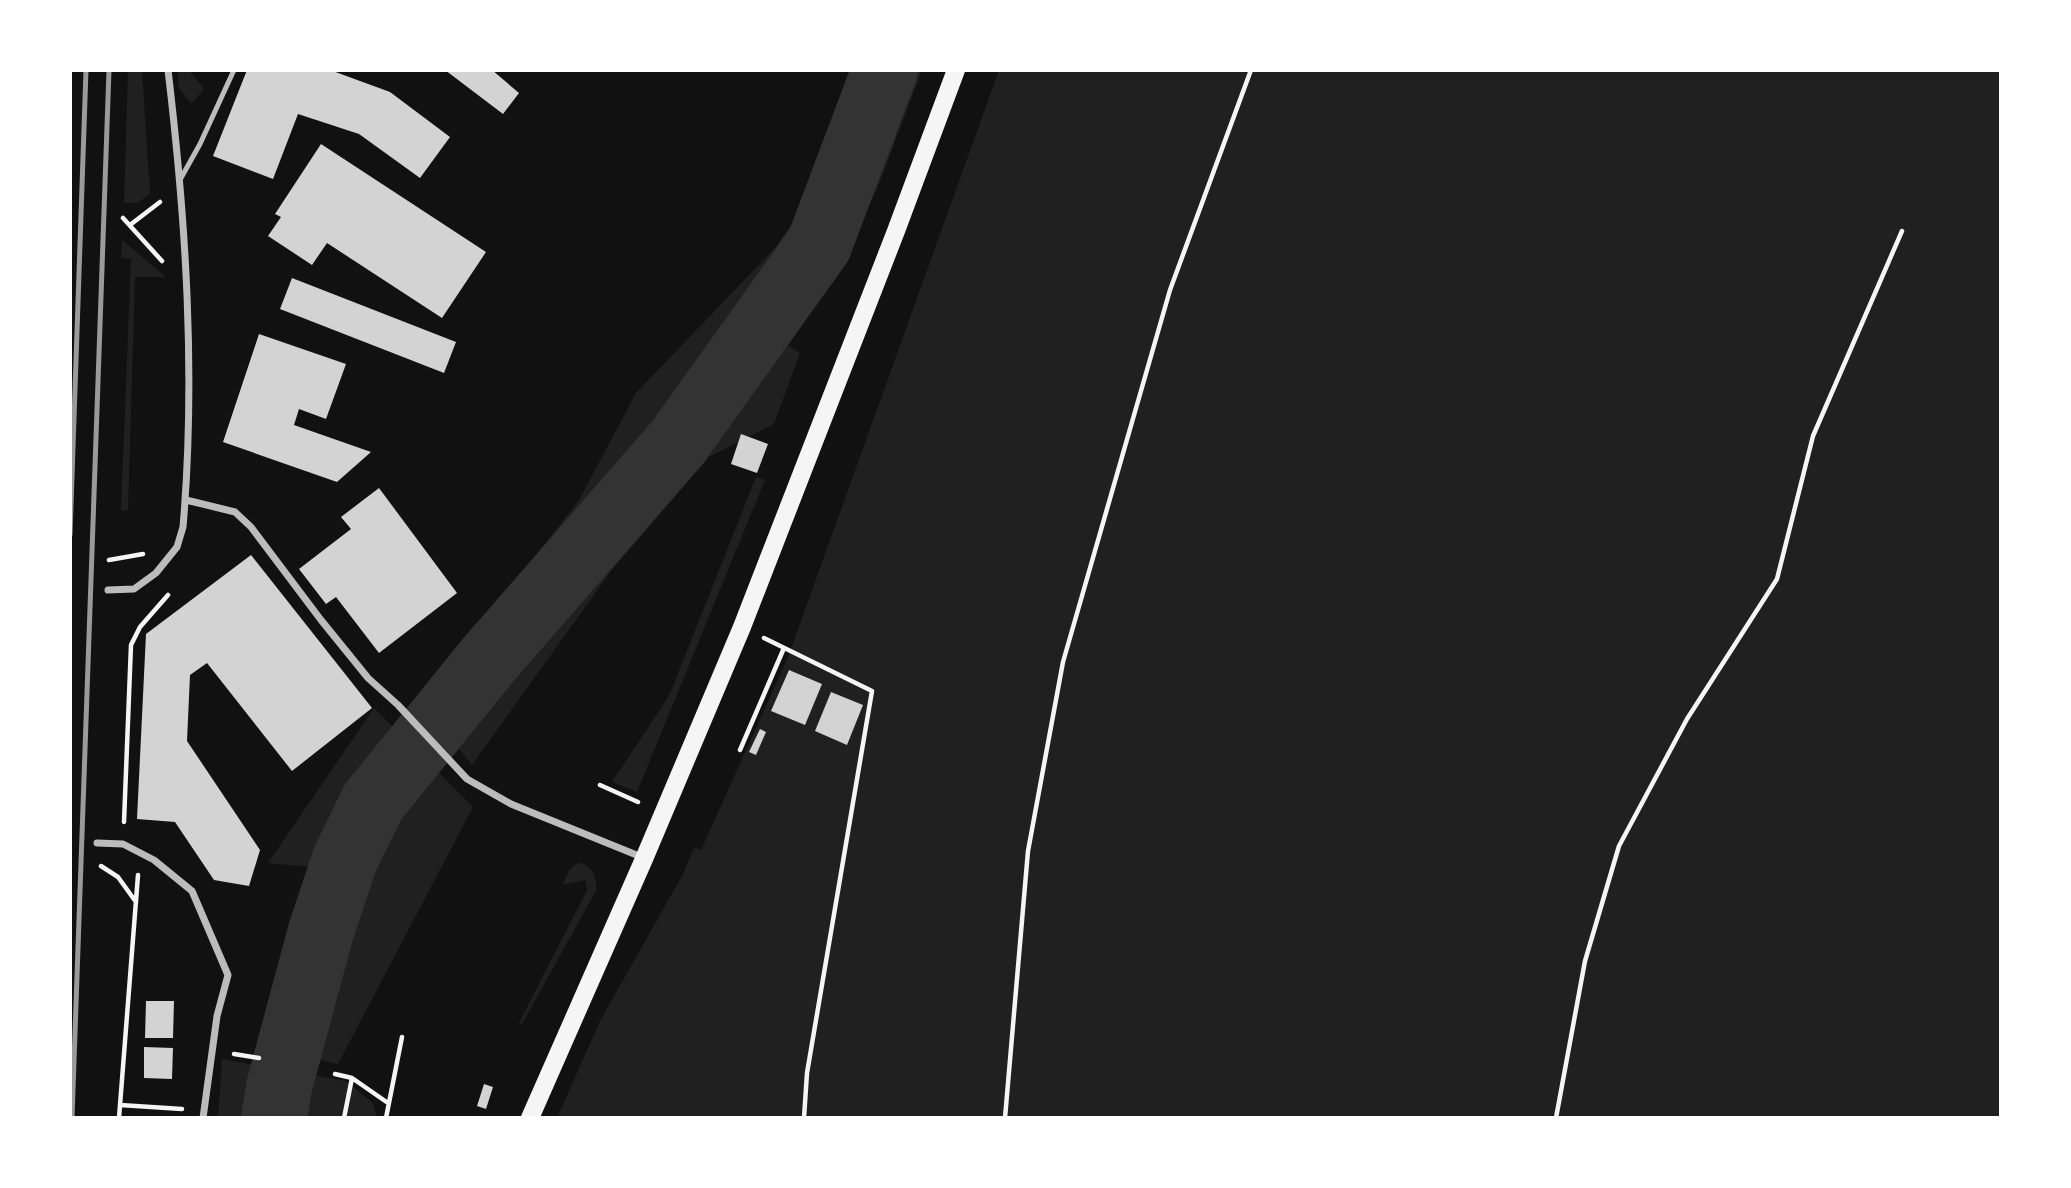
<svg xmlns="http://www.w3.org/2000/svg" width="2071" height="1188" font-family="Lora,serif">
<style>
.green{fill:#202020}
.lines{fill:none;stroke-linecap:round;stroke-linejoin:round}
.river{stroke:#333;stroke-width:66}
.building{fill:#d3d3d3}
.path{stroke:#f5f5f5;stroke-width:4.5}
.service{stroke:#bcbcbc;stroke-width:5}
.minor{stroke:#bcbcbc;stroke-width:7}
.primary{stroke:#f5f5f5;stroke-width:18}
.rail{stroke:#9a9a9a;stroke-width:5}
</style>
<rect width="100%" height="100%" fill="#111"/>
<path class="green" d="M128 70H142L150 194 137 203H124Z
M178 70H189L204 89 191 104 179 88Z
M862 70H922L877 189 834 269 783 342 800 353 774 424 709 457 611 571 472 765 422 703 579 500 636 393 775 248 806 203Z
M999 70H2001V1118H557L600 1021 683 874 694 848 701 850 788 657Z
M122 240 166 277H135L128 510H121L131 259 121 258Z
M756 477 765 480 637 792 612 782 669 696Z
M374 708 473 807 338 1064 263 1048 310 867 268 863Z
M577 863C593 864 597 877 596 891L522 1024 519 1023 587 890 585 880 563 885 569 870Z
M222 1059 346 1081 373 1103 377 1118H218Z"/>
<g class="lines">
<path class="river" d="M274 1118 279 1087 321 931 345 859 373 802 489 659 678 442 819 245 885 70"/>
</g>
<path class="building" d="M247 70H330L390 92 450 137 420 178 359 134 298 114 273 179 213 156Z
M445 70H492L519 93 503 114Z
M321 144 486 252 442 318 327 243 312 265 268 236 281 217 275 214Z
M292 278 456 342 444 373 280 309Z
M259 334 346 364 326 419 299 409 294 425 371 452 337 482 223 442Z
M741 434 768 444 757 473 731 464Z
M379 488 457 593 379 653 336 597 326 604 299 569 351 529 341 517Z
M251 555 372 708 292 771 207 663 190 675 187 741 260 850 249 886 214 880 175 822 137 819 146 634Z
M789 670 822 684 805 725 771 711Z
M831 692 863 705 847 745 815 731Z
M760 729 766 732 756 755 749 752Z
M146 1001H174L173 1038H145Z
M144 1047 173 1048 172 1079 144 1078Z
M484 1084 493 1087 486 1109 477 1106Z"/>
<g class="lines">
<path class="path" d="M123 218 162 261
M130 225 160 202
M109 560 143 554
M764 638 872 691 807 1073 804 1118
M740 750 784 648
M600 785 638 802
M124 822 131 645 140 627 168 595
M101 866 118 877 136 902
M234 1054 259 1058
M335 1074 352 1078 388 1103
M120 1105 182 1109
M119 1118 138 875
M344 1118 352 1078
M386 1118 402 1037
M1005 1118 1028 851 1063 662 1170 290 1251 70
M1556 1118 1585 961 1619 846 1687 719 1777 579 1813 436 1902 231"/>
<path class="service" d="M181 178 200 144 234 70"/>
<path class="minor" d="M186 500 235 512 251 527 321 620 368 678 398 705 467 779 511 804 644 858
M108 590 134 589 156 573 177 547 183 527C196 375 186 221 168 70
M97 843 123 844 154 860 192 891 228 975 217 1016 203 1118"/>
<path class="primary" d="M530 1118 644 859 742 627 896 231 956 70"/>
<path class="rail" d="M70 535 86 70
M72 1118 109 70"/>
</g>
<rect width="2071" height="1188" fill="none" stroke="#ffffff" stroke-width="144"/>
</svg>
